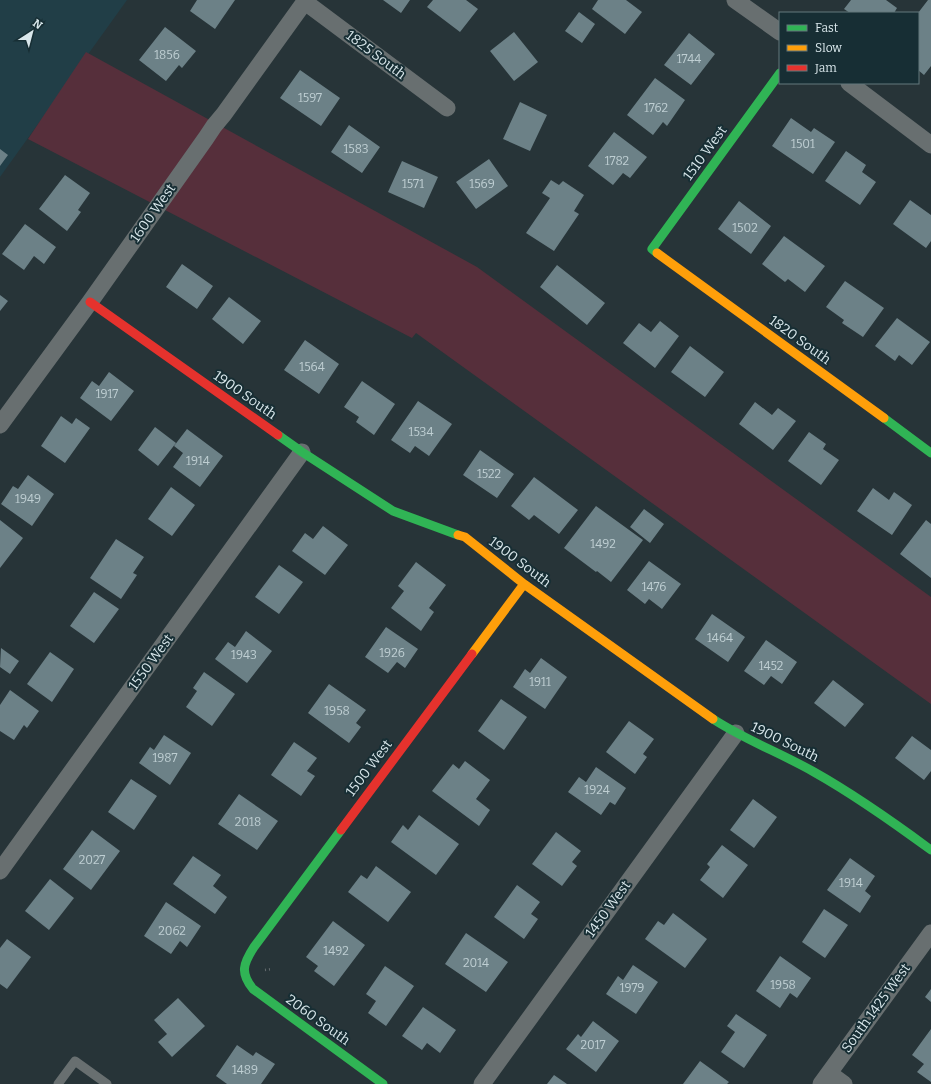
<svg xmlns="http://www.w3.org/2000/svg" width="931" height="1084" font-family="Bitter,serif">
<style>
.built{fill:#213e47}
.green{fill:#562f3b}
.building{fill:#6c8187}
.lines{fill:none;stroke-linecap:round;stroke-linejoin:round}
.path{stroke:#646b6e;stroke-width:2.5;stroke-dasharray:1 3;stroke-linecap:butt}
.lane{stroke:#686f70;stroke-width:9}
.street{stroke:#686f70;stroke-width:17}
.fast{stroke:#30b455;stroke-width:9}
.slow{stroke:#ff9f0a;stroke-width:9}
.jam{stroke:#e5322d;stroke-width:9}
.labels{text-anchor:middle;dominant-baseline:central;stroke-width:4;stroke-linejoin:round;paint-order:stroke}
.number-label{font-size:12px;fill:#beced2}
.street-label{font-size:14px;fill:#d9e7eb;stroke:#172e34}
</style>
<rect width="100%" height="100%" fill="#273438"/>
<path class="built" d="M0 0H127L0 177Z"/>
<path class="green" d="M86 52 477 267 931 597V704L416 333 412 338 28 139Z"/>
<path class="building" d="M197 0H235L215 29 190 11Z
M383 0H410L401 13Z
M433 0H466L478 9 460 32 427 7Z
M598 0H626L642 12 625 34 592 9Z
M851 0H886L897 8 894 13H850L844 9Z
M928 0H931V66L924 75 918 70V13Z
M579 12 595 24 582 43 565 31Z
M165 27 196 51 182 68 179 65 166 81 139 60Z
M514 32 538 62 514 81 490 51Z
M689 33 715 54 691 85 664 65Z
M300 70 340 98 321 126 280 98Z
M655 78 685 100 667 126 663 122 653 135 627 115Z
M520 102 547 115 530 151 503 139Z
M791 118 811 132 814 128 835 142 813 174 772 146Z
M349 125 380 147 362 173 331 152Z
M614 132 647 157 630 178 623 173 613 185 588 166Z
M0 149 8 155 0 166Z
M846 151 866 165 862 172 876 182 860 205 825 181Z
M489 159 508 186 476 209 456 182Z
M402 161 438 177 424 208 388 192Z
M65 175 90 193 78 210 81 212 67 231 39 209Z
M551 180 559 185 563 181 584 195 574 211 579 214 554 251 526 233 550 198 542 193Z
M910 200 931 215V241L926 248 893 224Z
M739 201 771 226 751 254 718 229Z
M25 224 56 247 44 264 34 256 24 270 2 254Z
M784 236 825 266 805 292 788 279 785 282 762 264Z
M182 264 213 286 197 309 166 287Z
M557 265 605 303 587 325 540 287Z
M845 281 884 308 863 337 842 323 844 320 826 307Z
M0 295 8 301 0 311Z
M229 297 261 321 243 344 212 319Z
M897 318 930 342 912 365 899 355 895 361 875 346Z
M660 321 679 336 655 368 623 343 639 323 651 332Z
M305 340 339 364 319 394 284 370Z
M690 346 724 372 705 397 671 372Z
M109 372 134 391 111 421 80 398 92 381 99 386Z
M362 381 395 404 374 435 356 422 359 417 344 407Z
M418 401 452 424 429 456 415 446 410 453 391 440Z
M755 402 772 415 778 408 796 421 773 450 739 424Z
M61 416 72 424 76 418 90 428 65 463 41 446Z
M155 427 176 443 158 466 138 450Z
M187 429 223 456 200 487 173 467 183 453 174 446Z
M809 432 826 444 823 449 839 460 821 485 788 461Z
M480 450 514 474 497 498 463 475Z
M28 475 54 494 32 526 1 504 13 486 18 489Z
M534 477 578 510 559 534 534 515 529 520 511 506Z
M171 487 195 505 172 536 148 519Z
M873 488 889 500 894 492 912 505 892 535 857 511Z
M596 506 643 540 611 582 597 571 596 572 564 548Z
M644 509 664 524 650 543 630 527Z
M0 520 23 538 0 568Z
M926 520 931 524V578L900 554Z
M323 526 348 545 325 575 292 551 305 533 313 539Z
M116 539 144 557 133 573 137 575 121 599 90 578Z
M649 561 681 584 662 609 649 599 645 604 627 590Z
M416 562 446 585 429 608 434 612 421 631 391 608 404 591 398 586Z
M279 565 303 582 279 614 255 597Z
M94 592 119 609 94 643 70 626Z
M712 614 745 637 728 662 695 639Z
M386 627 418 649 405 668 397 662 388 673 365 657Z
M246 631 272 651 247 683 215 659 228 642 235 647Z
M766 640 797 662 782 684 771 676 764 685 744 671Z
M1 648 19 661 10 674 0 667Z
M50 652 74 669 52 702 27 684Z
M541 658 567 677 545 709 513 687 525 669 530 673Z
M204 672 235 694 212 726 186 707 197 691 193 688Z
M833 680 864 704 845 727 814 703Z
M329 684 366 710 356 723 361 727 349 743 308 713Z
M10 690 39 711 27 728 24 725 14 740 0 731V705Z
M501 699 527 717 504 750 478 731Z
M629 721 654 739 643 754 647 757 635 774 606 752Z
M164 735 191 753 170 785 139 763 150 747 154 750Z
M912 736 931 750V771L924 780 895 758Z
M294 742 317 758 307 771 315 776 301 796 271 775Z
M465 761 490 780 476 799 490 810 479 826 432 791 453 764 459 769Z
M596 767 626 788 615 805 610 802 601 815 568 792 579 777 586 782Z
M131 779 157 796 134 830 108 812Z
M239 794 278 821 257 850 218 824Z
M753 799 777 817 754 848 730 830Z
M419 815 459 844 436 875 391 842 403 825 408 830Z
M92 830 120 851 91 890 63 869Z
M556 832 581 851 572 862 577 866 562 886 532 864Z
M722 845 748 865 723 898 700 880 710 867 707 864Z
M193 856 221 875 213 886 227 897 215 914 173 884Z
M850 858 875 876 865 891 871 896 860 913 827 890Z
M376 866 411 892 388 922 348 892 361 875 367 879Z
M50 879 74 898 49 930 25 911Z
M517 885 540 902 531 914 538 919 524 939 494 917Z
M166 902 201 926 187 947 180 941 171 954 144 936Z
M824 909 848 925 825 958 802 942Z
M673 913 707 939 685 968 645 939 658 921 664 925Z
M333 921 365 945 334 986 314 971 318 966 306 957Z
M466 933 508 962 486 992 445 964Z
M7 939 31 957 7 989 0 984V948Z
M780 956 811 978 797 998 790 993 780 1008 756 991Z
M633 965 658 982 636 1014 606 994 618 976 623 980Z
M385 966 414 986 386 1026 368 1013 376 1001 366 994Z
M931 989V1002L925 997Z
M178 998 205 1026 172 1057 158 1042 167 1034 154 1020Z
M423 1007 456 1030 440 1053 427 1043 422 1050 402 1036Z
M736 1014 767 1035 744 1068 721 1052 735 1032 727 1026Z
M593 1021 619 1041 596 1072 566 1049 578 1034 581 1037Z
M931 1029V1082L917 1072 924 1064 912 1055Z
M237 1045 253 1056 256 1052 275 1064 261 1084H227L216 1076Z
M700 1061 729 1082 727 1084H683Z
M554 1075 567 1084H547Z"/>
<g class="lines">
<path class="path" d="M265 970 272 969"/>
<path class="lane" d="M58 1084 75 1061 107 1084"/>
<path class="street" d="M735 0 780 32
M305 2 447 108
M849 83 931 145
M0 425 90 302 206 138 214 126 224 114 306 0
M0 871 302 452
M829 1073 844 1084
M482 1084 736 733
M821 1084 931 933"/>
<path class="fast" d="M657 253 652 249 780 73
M884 418 931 453
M278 435 302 452 393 511 458 535
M713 719C745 740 781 753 814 772 855 795 893 822 931 850
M341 830 254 947C243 964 240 973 253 989L383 1084"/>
<path class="slow" d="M657 253 884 418
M458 535 465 537 524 584 713 719
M472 654 524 584"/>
<path class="jam" d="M90 302 278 435
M341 830 472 654"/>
</g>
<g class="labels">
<g class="number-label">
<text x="167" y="55">1856</text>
<text x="689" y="59">1744</text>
<text x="310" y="98">1597</text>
<text x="656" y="108">1762</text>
<text x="803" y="144">1501</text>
<text x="356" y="149">1583</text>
<text x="617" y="161">1782</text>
<text x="413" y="184">1571</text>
<text x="482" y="184">1569</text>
<text x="745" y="228">1502</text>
<text x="312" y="367">1564</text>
<text x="107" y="394">1917</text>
<text x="421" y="432">1534</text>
<text x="198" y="461">1914</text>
<text x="489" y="474">1522</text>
<text x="28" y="499">1949</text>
<text x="603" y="544">1492</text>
<text x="654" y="587">1476</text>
<text x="720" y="638">1464</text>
<text x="392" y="653">1926</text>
<text x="244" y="655">1943</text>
<text x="771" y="666">1452</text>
<text x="540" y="682">1911</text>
<text x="337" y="711">1958</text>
<text x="165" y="758">1987</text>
<text x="597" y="790">1924</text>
<text x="248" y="822">2018</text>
<text x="92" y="860">2027</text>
<text x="851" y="883">1914</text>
<text x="172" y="931">2062</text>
<text x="336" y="951">1492</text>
<text x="476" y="963">2014</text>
<text x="783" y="985">1958</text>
<text x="632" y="988">1979</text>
<text x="593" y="1045">2017</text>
<text x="245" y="1070">1489</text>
</g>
<g class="street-label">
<text transform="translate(376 55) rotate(37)">1825 South</text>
<text transform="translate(705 153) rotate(-54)">1510 West</text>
<text transform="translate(153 213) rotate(-55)">1600 West</text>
<text transform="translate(800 340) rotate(36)">1820 South</text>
<text transform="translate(245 395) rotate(35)">1900 South</text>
<text transform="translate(520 562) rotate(37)">1900 South</text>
<text transform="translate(151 662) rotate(-54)">1550 West</text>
<text transform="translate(785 742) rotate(26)">1900 South</text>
<text transform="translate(369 768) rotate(-53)">1500 West</text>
<text transform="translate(608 909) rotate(-54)">1450 West</text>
<text transform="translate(876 1008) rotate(-54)">South 1425 West</text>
<text transform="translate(318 1020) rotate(36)">2060 South</text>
</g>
</g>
<rect x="779" y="12" width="140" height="72" fill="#172e34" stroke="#65787d"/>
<rect x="787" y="25" width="20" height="6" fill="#30b455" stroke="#65787d"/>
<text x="815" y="32" font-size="12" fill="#d9e7eb">Fast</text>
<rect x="787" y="45" width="20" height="6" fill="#ff9f0a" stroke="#65787d"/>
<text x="815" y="52" font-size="12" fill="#d9e7eb">Slow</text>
<rect x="787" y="65" width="20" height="6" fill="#e5322d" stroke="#65787d"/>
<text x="815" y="72" font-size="12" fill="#d9e7eb">Jam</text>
<g transform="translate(32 32) rotate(36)" stroke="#172e34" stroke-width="3" paint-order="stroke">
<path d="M0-3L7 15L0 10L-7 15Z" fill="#d9e7eb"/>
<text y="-6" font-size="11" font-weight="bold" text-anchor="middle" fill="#d9e7eb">N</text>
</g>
</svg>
